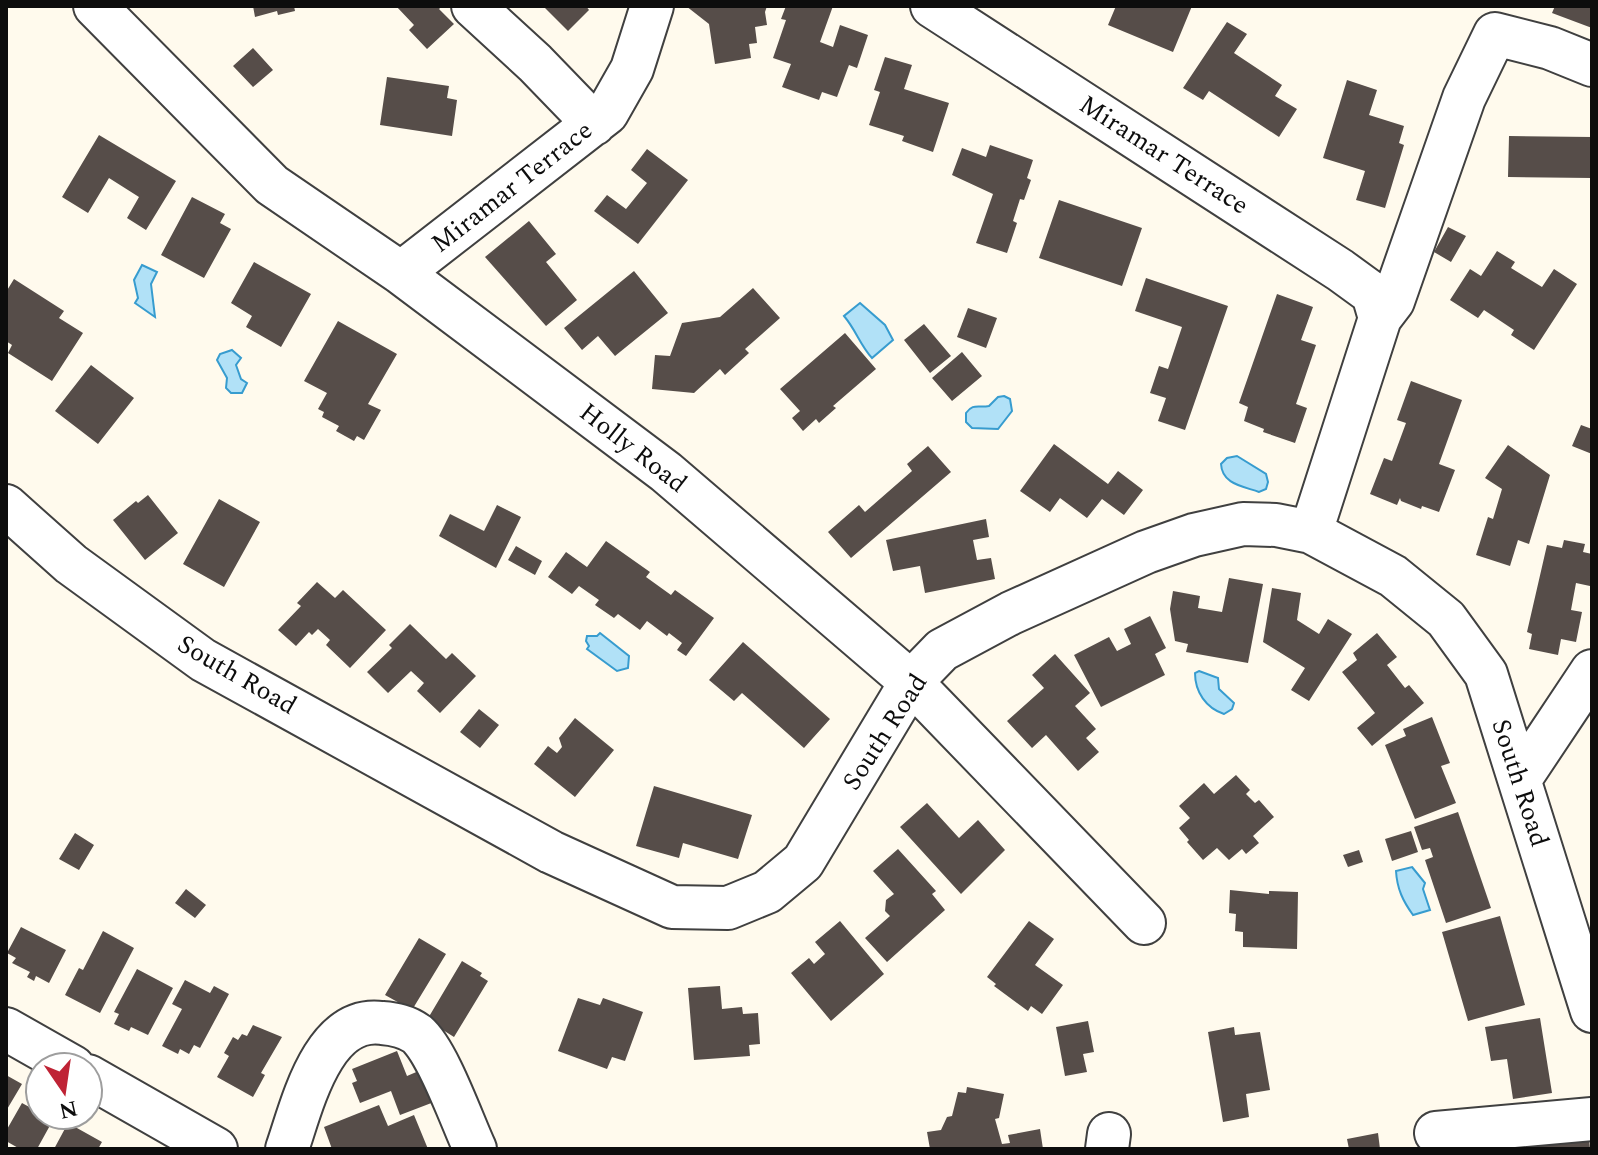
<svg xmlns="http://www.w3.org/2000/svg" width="1598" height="1155" font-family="Spectral,serif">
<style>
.water{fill:#b1e1f7;stroke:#379ccf;stroke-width:2}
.building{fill:#564d49}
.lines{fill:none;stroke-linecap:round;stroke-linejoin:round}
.minor-casing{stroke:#404040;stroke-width:46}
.minor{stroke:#fff;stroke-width:42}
.labels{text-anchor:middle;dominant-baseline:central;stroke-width:8;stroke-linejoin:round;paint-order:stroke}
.street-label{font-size:26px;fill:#0d0d0d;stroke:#fff}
</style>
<rect width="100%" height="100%" fill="#fffaed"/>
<path class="water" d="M142 265 157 272 151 284 155 317 135 303 138 298 134 280Z
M860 303 885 325 893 340 872 358C860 345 856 330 844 316Z
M232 350 241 358 236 365 241 379 247 383 242 393H231L226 388 227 378 217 360 220 354Z
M1004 396 1010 399 1012 411 998 429 972 428 966 422V413C973 403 978 408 989 406L998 397Z
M1237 456 1266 474 1268 482 1266 489 1259 492C1242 486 1222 484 1221 464L1227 458Z
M600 633 629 656 628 668 617 671 587 649 589 646 586 641 587 636H597Z
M1199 671 1218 678 1219 689 1234 703 1232 709 1224 714C1206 708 1195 692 1195 673Z
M1412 867 1425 883 1423 889 1430 910 1413 915C1403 901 1397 889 1396 871Z"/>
<path class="building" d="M253 6H294L295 11 278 15 277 11 255 17Z
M396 6H442L439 9 454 24 427 49 409 30 414 25Z
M543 6H586L589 10 568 31Z
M686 6H767L765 12 767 25 755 27 757 43 749 44 751 58 715 64 709 24Z
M786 6H833L820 42 833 47 840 25 868 35 857 68 849 65 837 97 822 92 819 100 782 87 791 64 773 58 786 20 781 19Z
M1116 6H1192L1173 52 1108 25Z
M1555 6H1592V28L1552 13Z
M1227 22 1247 34 1234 53 1282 85 1275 96 1297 109 1279 137 1209 91 1203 100 1183 88Z
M253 48 273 70 253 87 233 66Z
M885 57 912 65 904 89 949 103 933 152 902 141 904 136 869 125 880 92 874 90Z
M387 77 449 86 447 98 457 100 452 136 380 125Z
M1347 80 1377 90 1369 115 1404 126 1399 143 1404 145 1385 208 1356 200 1365 171 1323 158Z
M99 135 176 181 146 230 127 218 139 197 109 178 88 213 62 197Z
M1509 136 1592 137V178L1508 177Z
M990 145 1033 160 1027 178 1031 180 1024 200 1020 199 1013 221 1017 223 1007 253 976 243 993 194 952 175 962 148 986 157Z
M647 149 688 180 638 244 594 211 607 195 626 209 647 183 631 170Z
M192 197 225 214 220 223 231 229 204 278 161 255Z
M1059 200 1142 228 1122 286 1039 258Z
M529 221 556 254 546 262 577 300 546 326 485 257Z
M1448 227 1466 236 1451 262 1434 252Z
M1497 251 1515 262 1511 268 1542 287 1554 269 1577 284 1534 350 1511 335 1514 330 1484 310 1478 318 1450 300 1470 269 1481 276Z
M254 262 311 294 281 347 246 327 252 316 231 303Z
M634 271 668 313 615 356 598 336 582 350 564 328Z
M1146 278 1228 306 1185 430 1158 421 1166 398 1150 393 1159 366 1168 369 1182 327 1135 311Z
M14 279 64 311 59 318 83 333 52 381 8 353 12 345 6 341V292Z
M753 288 780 318 745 349 749 353 725 375 720 369 694 393 652 389 655 355 670 356 682 323 720 317Z
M1277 294 1313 307 1301 340 1316 345 1296 404 1307 408 1295 443 1263 432 1264 429 1244 421 1248 407 1239 403Z
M968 308 997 318 986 348 957 337Z
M338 321 397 354 368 404 381 410 364 440 357 436 354 441 336 431 339 426 322 417 324 412 318 409 327 393 304 381Z
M924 324 951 356 930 373 904 340Z
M845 333 876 369 833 406 836 408 819 423 816 419 803 431 792 418 800 411 780 389Z
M962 352 982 376 952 401 932 378Z
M91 365 134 398 98 444 55 411Z
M1411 381 1462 400 1439 464 1455 470 1439 512 1422 506 1421 509 1401 501 1400 498 1397 505 1370 494 1384 458 1392 461 1406 423 1397 420Z
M1581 425 1592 429V454L1572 446Z
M1054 444 1108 484 1118 471 1143 490 1124 515 1102 499 1087 518 1060 498 1050 512 1020 491Z
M1508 445 1550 475 1529 544 1518 540 1510 566 1476 555 1488 517 1493 519 1502 489 1485 478Z
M928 446 951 472 851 558 828 532 859 505 865 512 912 471 907 464Z
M148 495 178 533 145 560 113 520 136 501 138 503Z
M219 499 260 522 224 587 183 564Z
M497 505 521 517 496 568 439 536 450 514 484 531Z
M986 519 989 537 973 540 977 560 991 558 995 579 925 593 920 566 893 571 886 540Z
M1564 540 1585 544 1583 552 1592 554V576L1590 586 1576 583 1571 610 1582 612 1576 642 1561 639 1558 655 1529 649 1532 634 1527 632 1547 545 1562 548Z
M606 541 650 572 646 577 671 595 675 590 714 618 686 656 677 650 682 643 669 633 667 636 647 621 640 630 618 614 614 618 595 605 599 600 579 586 572 594 548 577 566 552 587 567Z
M516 546 542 561 535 575 508 560Z
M1229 578 1263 584 1248 663 1186 652 1188 644 1175 641 1170 609 1173 591 1200 596 1198 608 1222 612Z
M317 582 335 598 343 590 386 630 350 668 326 645 330 640 318 629 312 635 309 632 296 646 278 630 301 606 297 603Z
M1272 588 1301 593 1297 620 1319 634 1328 619 1352 634 1309 701 1291 690 1305 668 1263 642Z
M1150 616 1166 648 1155 654 1165 675 1101 707 1074 655 1109 637 1117 651 1131 644 1124 629Z
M410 624 446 659 452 653 476 676 440 713 417 691 424 683 411 671 388 693 367 672 392 648 389 645Z
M1377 633 1397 657 1387 665 1405 688 1409 685 1424 703 1372 746 1357 728 1375 713 1342 672 1357 660 1353 653Z
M743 642 830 719 804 748 742 693 734 701 709 680Z
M1055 654 1090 693 1075 706 1096 729 1086 738 1099 752 1078 771 1046 735 1032 748 1007 721 1044 688 1032 675Z
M479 709 499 725 480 748 460 732Z
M1432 717 1450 763 1441 766 1456 803 1415 819 1385 745 1406 736 1403 729Z
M575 718 614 750 575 797 534 764 548 746 557 753 562 747 559 738Z
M1236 775 1250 790 1246 794 1255 803 1259 800 1274 817 1253 836 1259 843 1246 854 1242 849 1229 860 1217 848 1203 860 1187 842 1189 840 1179 828 1190 818 1179 806 1204 783 1214 794Z
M654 786 752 815 738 859 683 843 679 858 636 846Z
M927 803 959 838 978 820 1005 850 961 894 900 827Z
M1458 812 1491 908 1446 923 1425 860 1433 857 1430 848 1422 850 1414 827Z
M1411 831 1418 852 1392 861 1385 839Z
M75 833 94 845 79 870 59 859Z
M898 849 936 891 932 894 945 910 887 962 865 938 890 916 885 911 886 900 894 894 873 871Z
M1359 850 1363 862 1348 867 1343 855Z
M186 889 206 905 195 918 175 903Z
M1230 890 1269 894V891L1298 892 1297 949 1243 947V932L1235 931 1236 914 1229 913Z
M1500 916 1525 1005 1468 1021 1442 932Z
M840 921 884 974 831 1021 791 973 809 958 814 964 825 954 815 942Z
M1029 921 1054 939 1035 965 1063 985 1042 1014 1031 1006 1028 1011 994 986 996 984 987 977Z
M21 927 66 950 49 983 36 976 34 981 27 977 30 972 12 963 16 958 7 953Z
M103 931 134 948 100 1013 65 995 79 968 83 970Z
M419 938 446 954 412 1010 385 995Z
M462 961 482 973 480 976 488 981 454 1037 427 1020Z
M137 969 173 988 148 1035 131 1027 129 1031 114 1024 119 1014 114 1012Z
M185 980 210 993 214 986 229 994 200 1048 194 1045 189 1054 180 1049 178 1054 162 1046 182 1009 172 1004Z
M720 986 722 1009 742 1007 743 1014 758 1013 760 1044 749 1045 750 1056 694 1060 688 988Z
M578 998 600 1005 603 998 643 1012 625 1061 612 1057 607 1069 558 1051Z
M1540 1018 1552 1093 1513 1099 1507 1059 1491 1061 1485 1027Z
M1088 1021 1094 1052 1083 1054 1087 1072 1065 1076 1056 1027Z
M253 1025 282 1037 261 1073 265 1075 253 1097 217 1077 229 1056 224 1053 233 1037 238 1040 242 1034 247 1036Z
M1234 1027 1235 1035 1260 1032 1270 1090 1246 1094 1249 1117 1223 1122 1208 1032Z
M397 1051 407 1076 421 1070 434 1102 400 1115 391 1091 360 1103 352 1083 357 1081 352 1069Z
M6 1075 22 1084 6 1111Z
M967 1087 1004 1094 999 1118 995 1119 1002 1144 1010 1143 1008 1135 1040 1129 1043 1149H930L927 1132 941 1130 947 1117 952 1116 958 1092 966 1093Z
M22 1103 53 1120 37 1149H20L6 1141V1131Z
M379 1105 388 1126 414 1115 428 1149H332L324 1127Z
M68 1123 102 1142 98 1149H54Z
M1378 1133 1380 1149H1349L1347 1139Z
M1589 1137 1590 1149H1526L1525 1143Z"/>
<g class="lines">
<g class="minor-casing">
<path id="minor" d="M95 6 272 185 401 273 666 472 911 682 1144 923
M473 6 535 63 594 124
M932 6 1340 270 1373 294 1380 318 1311 532
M401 273 607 113 632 69 652 6
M1380 318 1393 301 1464 98 1495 34 1550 48 1592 65
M6 506 71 564 203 660 551 852 672 907 728 908 767 892 803 862 911 682 942 650 1011 613 1146 552 1194 535 1243 524 1276 525 1311 532 1393 576 1446 619 1486 674 1592 1011
M1520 779 1592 671
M6 1029 73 1067
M88 1076 216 1149
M1436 1133 1592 1119
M287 1149C302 1106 322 1015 382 1023 395 1024 406 1026 417 1034 438 1052 462 1121 475 1149
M1107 1149 1109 1134"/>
</g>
<use href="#minor" class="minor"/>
</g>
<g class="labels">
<g class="street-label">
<text transform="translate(1164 155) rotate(33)">Miramar Terrace</text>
<text transform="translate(512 187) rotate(-38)">Miramar Terrace</text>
<text transform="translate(633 448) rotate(38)">Holly Road</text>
<text transform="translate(237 675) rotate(30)">South Road</text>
<text transform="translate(885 732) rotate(-57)">South Road</text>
<text transform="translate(1520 783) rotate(72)">South Road</text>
</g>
</g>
<rect width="1598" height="1155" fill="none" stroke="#0d0d0d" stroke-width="16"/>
<g transform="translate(64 1091) rotate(167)"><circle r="38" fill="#ffffff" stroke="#9e9e9e" stroke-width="2"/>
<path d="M0-6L14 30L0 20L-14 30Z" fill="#bf2335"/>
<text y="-12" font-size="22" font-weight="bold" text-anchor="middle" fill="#0d0d0d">N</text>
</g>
</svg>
